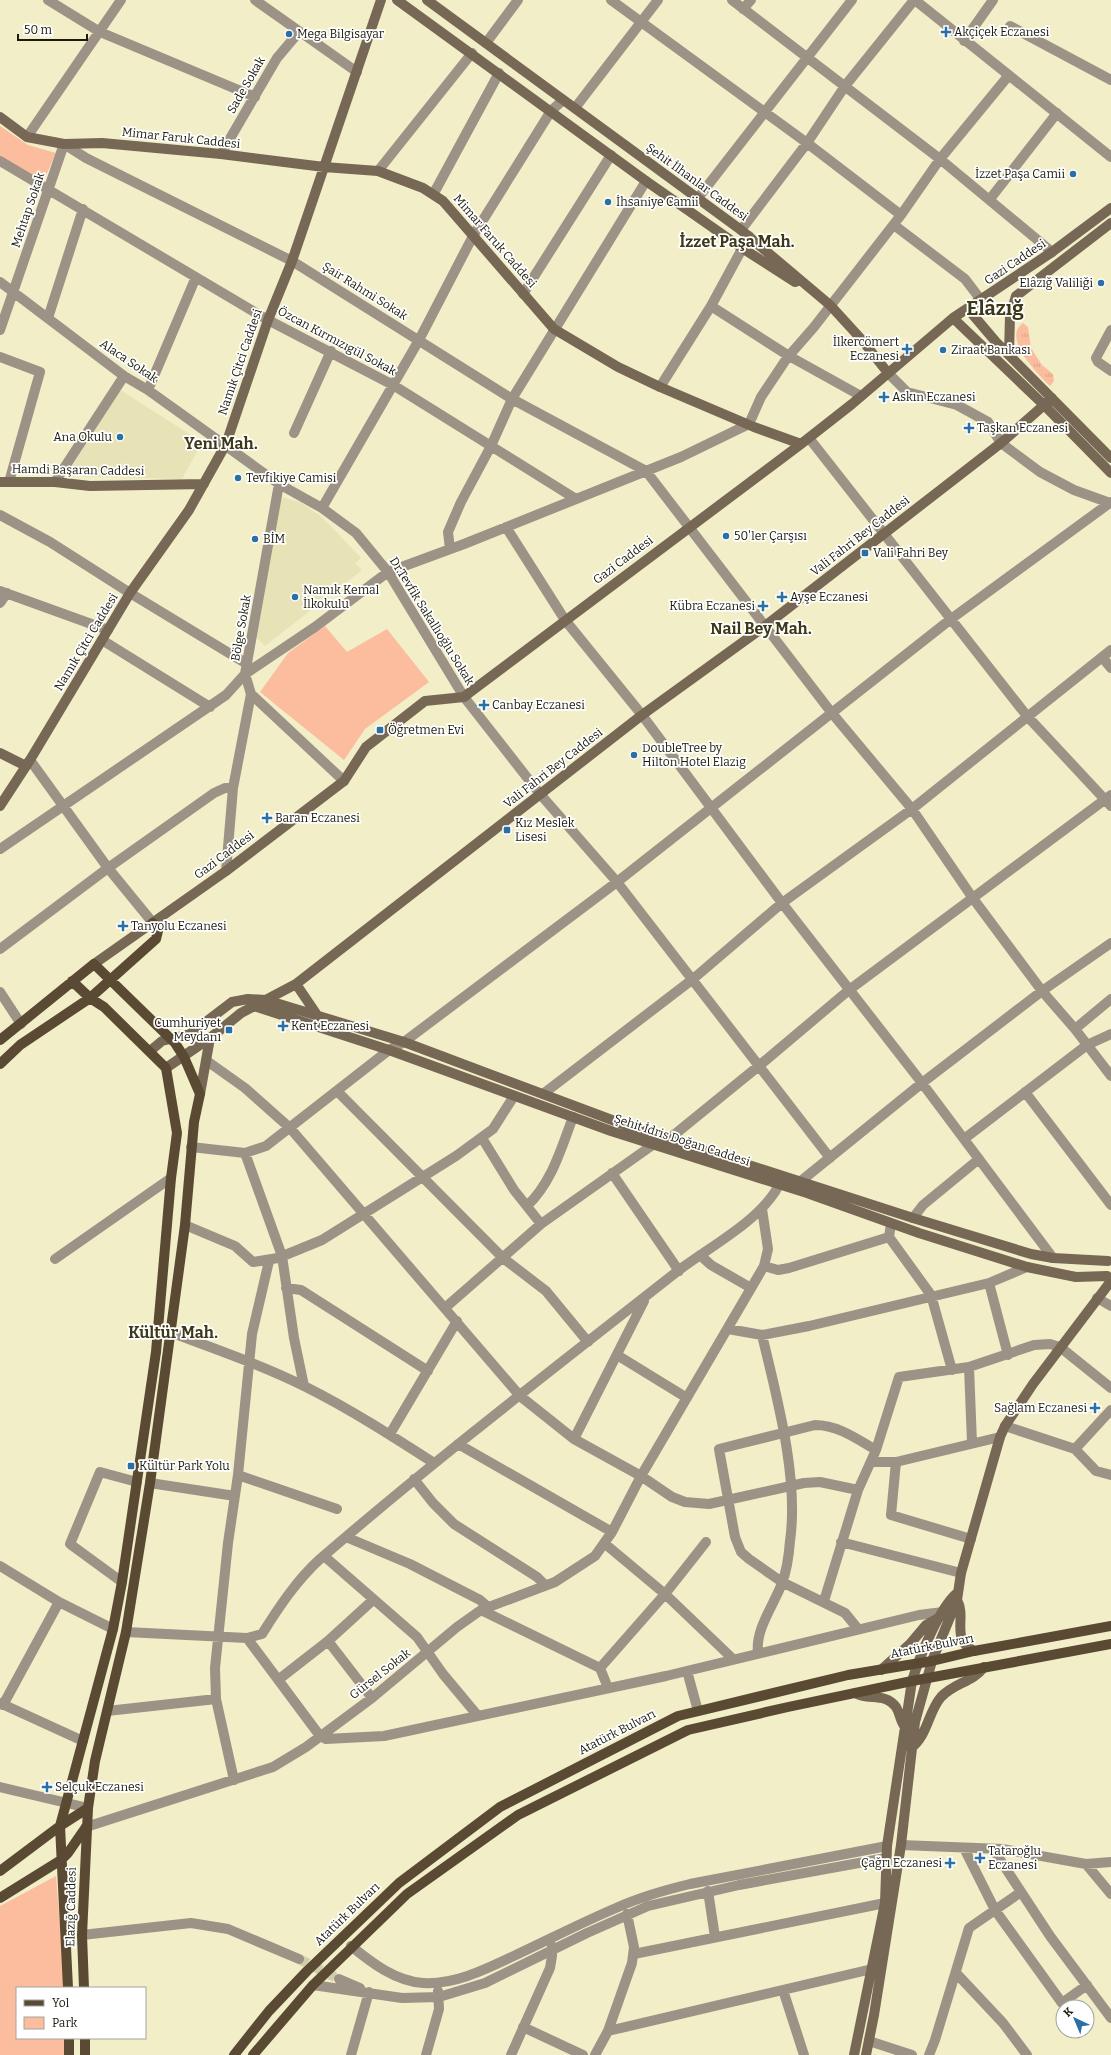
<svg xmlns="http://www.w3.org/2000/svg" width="1111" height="2055" font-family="Bitter,serif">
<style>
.built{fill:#e7e3b6}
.grass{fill:url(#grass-tufts)}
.park{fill:#fcbd9e}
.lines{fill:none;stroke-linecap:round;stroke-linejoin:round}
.street-tunnel{stroke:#d1ceac;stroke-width:10;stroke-dasharray:10 5;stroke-linecap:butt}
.street{stroke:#9c9285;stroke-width:10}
.secondary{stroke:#766854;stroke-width:10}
.primary{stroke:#5a4a33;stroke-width:10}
.poi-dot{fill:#2a70a5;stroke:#fff;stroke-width:1.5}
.labels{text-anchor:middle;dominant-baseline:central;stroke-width:3.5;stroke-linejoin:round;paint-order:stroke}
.poi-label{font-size:12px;fill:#1a190b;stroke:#fff;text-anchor:start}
.street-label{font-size:12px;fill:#1a190b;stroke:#fff}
.district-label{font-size:16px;font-weight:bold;fill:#3c3818;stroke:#fff}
.town-label{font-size:20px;font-weight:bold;fill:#3c3818;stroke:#fff}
</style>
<defs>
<pattern id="grass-tufts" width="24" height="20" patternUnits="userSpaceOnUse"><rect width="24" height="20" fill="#fcbd9e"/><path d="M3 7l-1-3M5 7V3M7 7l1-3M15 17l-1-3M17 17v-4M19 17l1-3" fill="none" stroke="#d7a287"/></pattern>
</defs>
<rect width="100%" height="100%" fill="#f1eec8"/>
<path class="built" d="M120 390 202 442 182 479 66 476Z
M281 497 300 502 322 517 361 558 355 563 362 570 265 646 255 636Z"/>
<path class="grass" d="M1023 323 1028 327 1031 348 1042 365 1053 374 1054 381 1050 386C1039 375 1001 338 1023 323Z"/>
<path class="park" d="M0 126 28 145 56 153 43 182 0 156Z
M325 626 347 652 387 629 429 682 365 729 344 760 260 692 288 653Z
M56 1876 65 1988H17V2038H66V2055H0V1906Z"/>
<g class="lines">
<path class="street-tunnel" d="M299 1959 339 1979"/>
<path class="street" d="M48 0 100 32 255 97
M255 0 357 72
M611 0 807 143 901 215
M732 0 940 159 1052 252
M915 0 1111 157
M743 9 751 0
M1010 26 1111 80
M964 41 993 0
M486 43 518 0
M575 108 658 0
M27 137 121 0
M221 154 277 58 299 32
M0 161 268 320 393 385 576 499
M378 171 472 53
M434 193 499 73
M698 198 852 0
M990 199 1057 113
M894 225 965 279 981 300
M741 230 807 143 845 86 914 0
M0 282 124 376 148 390 279 484 322 508 356 533 388 572 464 697 540 794 617 882 830 1158
M523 294 611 155
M711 306 789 356 861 396
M48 318 83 209
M0 330 64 144 86 158 292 261 512 399 646 471 831 712 912 809 972 897 1042 991 1075 1029 1111 1076
M1111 330 1096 358 1098 362 1111 371
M0 357 40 372 9 482
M888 373 907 392 957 405 988 422 1001 443 1040 472 1074 490 1110 503
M660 387 711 306 749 236
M148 390 196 277
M294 433 331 351
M809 438 1027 716 1111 806
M55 482 124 376
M322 508 419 340 473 236 551 111 563 100
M0 515 50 542 130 593 247 664
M506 527 565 620 642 715 782 903 922 1083 1053 1258
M450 549 448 532 461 502 491 446 512 399 646 181
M0 591 108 630
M0 603 7 593
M102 640 210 707
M1102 657 1111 668
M251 694 344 781
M30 760 108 868 153 923
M0 849 226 695 245 674 315 627 388 572 464 544 681 457 749 424 761 397 787 358 814 327 901 215 940 159 1009 75
M226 871 233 788 251 694 245 674 279 484
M0 949 108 868 214 793 225 788H233
M0 992 21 1024
M1075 1029 1111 999
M207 1061 245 1088 290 1128 520 1396 574 1439 641 1476 672 1497 685 1502 709 1504 804 1483 820 1482 858 1490
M337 1091 503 1258 546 1291 588 1342
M1025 1092 1111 1205
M543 1094 693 979 782 903 912 809 1111 650
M482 1138 514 1190 541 1224
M669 1139 760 1065 849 990 1111 795
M964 1139 1087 1045 1111 1034
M191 1147 245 1153 266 1146 389 1050 404 1042 617 882 951 619 1111 502
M245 1153 282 1256 294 1338 304 1386
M612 1173 679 1271
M801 1181 922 1083 1042 991 1111 943
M527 1206C552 1182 561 1149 573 1117
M913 1218 923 1205 979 1159
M891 1224 889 1237 931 1295 952 1370
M185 1225 235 1246 253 1262 278 1258 322 1240 456 1156 493 1129 514 1096
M700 1255 711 1265 751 1288
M55 1259 171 1178
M764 1266 778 1270 789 1268 889 1237
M989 1283 1008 1355
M286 1288 301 1290 428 1371
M1097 1298 1111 1306
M446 1307 541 1224 654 1144
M728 1329 762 1335 809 1326 989 1283 1027 1267
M170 1332C215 1349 262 1365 306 1387 350 1409 392 1436 434 1463
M617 1355 687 1398
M969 1367 972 1443
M1005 1426 1075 1449 1111 1410
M390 1434 457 1321
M574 1439 644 1301
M458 1444 612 1532
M1075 1449 1096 1471 1111 1475
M871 1462H896L1000 1437
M896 1462 891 1515 971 1539
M238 1475 337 1509
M414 1479 433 1503 454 1524 537 1577 545 1585
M150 1483 235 1496
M346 1537 410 1564 480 1600 488 1607
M841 1542 961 1573
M604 1543 665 1594 733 1659
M324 1556 417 1637 443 1674 478 1716
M0 1566 59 1602 113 1629
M122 1582 70 1544 100 1472 137 1482
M824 1601 858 1490 876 1450 899 1377 969 1367 1034 1345 1050 1344 1060 1347 1111 1388
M481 1610 600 1668 665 1594 706 1542
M858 1629 845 1613 782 1582 749 1559 741 1552 735 1537 719 1449 815 1425C838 1425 857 1439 876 1450
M126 1632 247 1638 262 1634C279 1607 296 1581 320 1559 436 1459 558 1365 679 1270 711 1246 761 1220 779 1185
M247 1638 320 1736 326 1739 384 1736 666 1676 919 1615 943 1612
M328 1641 372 1698
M758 1653C755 1629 774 1605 782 1583 787 1570 789 1554 790 1541 799 1478 777 1398 762 1335
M600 1668 608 1688
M687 1671 698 1711
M278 1680 328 1641 373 1600
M0 1703 83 1741
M3 1705 59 1602
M107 1711 216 1699
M234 1780 216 1699 215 1668 228 1543 238 1475 252 1334 269 1261
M0 1787 88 1808
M86 1827 273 1767 306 1747 372 1698 457 1627 481 1610 555 1582 595 1556 612 1532 641 1476 764 1266 768 1249 762 1209
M901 1845 1002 1849 1086 1864 1111 1862
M964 1848 995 1910 1062 2003 1087 1985
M993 1849 1050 1936 1111 2018
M1086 1864 1111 1894
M708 1891 715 1937
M82 1935 191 1923 228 1929 299 1959
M351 1946C372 1963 395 1981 423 1983 457 1985 490 1967 520 1953 552 1938 583 1922 616 1908 640 1897 665 1890 690 1884L887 1846
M634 1954 885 1903
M956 1973 1003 2023 1027 2055
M339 1979 360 1988
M313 1985 402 1998 439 1997 485 1983 587 1933 648 1906 739 1885 886 1858
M783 1990 804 2055
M523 2027 583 2055
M608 2031 872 1969
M869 2041 912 2055
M351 2055 369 1992
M426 2055 439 2009 438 1991
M511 2055 550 1968 552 1956V1946
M595 2055 608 2031 632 1963 634 1947 627 1914
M929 2055 935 2040 969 1928 1021 1892"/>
<path class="secondary" d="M397 0 646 181 742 248 795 282
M427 0 741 230 830 305 862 340 888 373
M0 117 27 137 64 144 102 143 221 154 324 167 378 171 423 188 443 201 554 329 618 367 660 387 754 427 801 444
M968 309 996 342 1111 458
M953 318 1045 406 1111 473
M1009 354 1010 316 1016 296 1111 223
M0 482H55L90 486 204 484
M0 753 26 766
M0 806 30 760 130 593 189 510 226 444 268 320 292 261 381 0
M94 964 226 871 344 781 366 747 425 701 464 697 469 693 801 444 852 404 953 318 1052 252 1111 208
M296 984 317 1015
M254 1006 389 1050 611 1131 807 1193 919 1233 1027 1267 1076 1277 1107 1276
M150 1051 162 1041 190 1034 232 1002 248 999 266 1000 404 1042 628 1126 913 1218 1031 1254 1053 1258 1108 1261
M166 1068 210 1038 241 1013 296 984 642 715 765 626 1001 443 1052 398
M200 1094 210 1038
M957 1600C967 1618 950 1639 974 1651
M881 1670 910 1644 926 1625 940 1617
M855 1693C868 1701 885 1692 896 1707 900 1713 900 1721 905 1727
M911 1748C928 1735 928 1712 941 1697 954 1683 973 1682 984 1667
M854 2055 885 1903 887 1846 912 1681C919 1658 939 1609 956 1594
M866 2055 874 2015 901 1845 915 1722 932 1661 957 1600 961 1573 1000 1437 1005 1426 1033 1384 1111 1281"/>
<path class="primary" d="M0 1040 94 964 175 1043 184 1057 200 1094 194 1122 185 1225 150 1483 126 1632 95 1761 88 1808 82 1935 84 1988
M0 1064 20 1045 90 998 156 939 158 931 153 923
M0 1871 60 1826 88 1808
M0 1898 61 1860 68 1853 86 1827
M68 1988 60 1826 113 1629 122 1582 156 1352 171 1178 177 1133 166 1068 104 1007 90 998 72 981
M69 2038V2055
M85 2038V2055
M234 2055 269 2011 307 1971 399 1883 500 1807 678 1716 848 1675 932 1661 974 1651 1111 1626
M253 2055 313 1985 407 1894 518 1815 688 1730 788 1707 912 1681 1111 1644"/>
</g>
<g class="poi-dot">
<path d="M944 26h4v4h4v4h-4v4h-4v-4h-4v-4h4z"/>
<circle cx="289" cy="34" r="4"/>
<circle cx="1073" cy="174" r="4"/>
<circle cx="608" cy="202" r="4"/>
<circle cx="1101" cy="283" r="4"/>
<path d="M905 343h4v4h4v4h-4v4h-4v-4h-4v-4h4z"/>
<circle cx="943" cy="350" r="4"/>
<path d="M882 391h4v4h4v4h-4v4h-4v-4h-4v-4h4z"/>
<path d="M967 422h4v4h4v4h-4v4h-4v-4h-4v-4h4z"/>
<circle cx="120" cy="437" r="4"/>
<circle cx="238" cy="478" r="4"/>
<circle cx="726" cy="536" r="4"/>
<circle cx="255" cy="539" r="4"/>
<rect x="861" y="549" width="8" height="8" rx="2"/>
<circle cx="295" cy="597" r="4"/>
<path d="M780 591h4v4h4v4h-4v4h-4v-4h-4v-4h4z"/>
<path d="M761 600h4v4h4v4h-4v4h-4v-4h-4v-4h4z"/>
<path d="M482 699h4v4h4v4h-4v4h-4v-4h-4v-4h4z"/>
<rect x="376" y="726" width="8" height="8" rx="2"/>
<circle cx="634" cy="755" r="4"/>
<path d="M265 812h4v4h4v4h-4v4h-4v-4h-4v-4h4z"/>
<rect x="503" y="826" width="8" height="8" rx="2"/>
<path d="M121 920h4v4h4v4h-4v4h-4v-4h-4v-4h4z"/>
<path d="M281 1020h4v4h4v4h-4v4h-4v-4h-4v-4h4z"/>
<rect x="225" y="1026" width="8" height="8" rx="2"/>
<path d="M1093 1402h4v4h4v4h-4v4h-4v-4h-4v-4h4z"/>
<rect x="127" y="1462" width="8" height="8" rx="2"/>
<path d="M45 1781h4v4h4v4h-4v4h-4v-4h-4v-4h4z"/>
<path d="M978 1852h4v4h4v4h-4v4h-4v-4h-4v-4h4z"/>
<path d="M948 1857h4v4h4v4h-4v4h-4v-4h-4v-4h4z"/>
</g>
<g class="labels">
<g class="poi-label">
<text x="954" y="32">Akçiçek Eczanesi</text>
<text x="297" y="34">Mega Bilgisayar</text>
<text x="1065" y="174" text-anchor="end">İzzet Paşa Camii</text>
<text x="616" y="202">İhsaniye Camii</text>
<text x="1093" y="283" text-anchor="end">Elâzığ Valiliği</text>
<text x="899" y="342" text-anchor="end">İlkercömert<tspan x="899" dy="14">Eczanesi</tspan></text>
<text x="951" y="350">Ziraat Bankası</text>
<text x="892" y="397">Askın Eczanesi</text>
<text x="977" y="428">Taşkan Eczanesi</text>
<text x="112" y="437" text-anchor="end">Ana Okulu</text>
<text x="246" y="478">Tevfikiye Camisi</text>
<text x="734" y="536">50'ler Çarşısı</text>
<text x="263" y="539">BİM</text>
<text x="873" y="553">Vali Fahri Bey</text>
<text x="303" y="590">Namık Kemal<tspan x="303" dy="14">İlkokulu</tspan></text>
<text x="790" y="597">Ayşe Eczanesi</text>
<text x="755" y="606" text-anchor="end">Kübra Eczanesi</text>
<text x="492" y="705">Canbay Eczanesi</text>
<text x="388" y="730">Öğretmen Evi</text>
<text x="642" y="748">DoubleTree by<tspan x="642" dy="14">Hilton Hotel Elazig</tspan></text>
<text x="275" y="818">Baran Eczanesi</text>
<text x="515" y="823">Kız Meslek<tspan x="515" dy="14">Lisesi</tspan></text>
<text x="131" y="926">Tanyolu Eczanesi</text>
<text x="221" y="1023" text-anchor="end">Cumhuriyet<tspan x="221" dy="14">Meydanı</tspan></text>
<text x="291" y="1026">Kent Eczanesi</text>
<text x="1087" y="1408" text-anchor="end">Sağlam Eczanesi</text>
<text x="139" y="1466">Kültür Park Yolu</text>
<text x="55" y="1787">Selçuk Eczanesi</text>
<text x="988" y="1851">Tataroğlu<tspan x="988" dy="14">Eczanesi</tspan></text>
<text x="942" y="1863" text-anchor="end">Çağrı Eczanesi</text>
</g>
<g class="street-label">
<text transform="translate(246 85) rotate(-60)">Sade Sokak</text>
<text transform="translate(181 138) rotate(6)">Mimar Faruk Caddesi</text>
<text transform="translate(697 182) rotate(36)">Şehit İlhanlar Caddesi</text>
<text transform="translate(28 210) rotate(-71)">Mehtap Sokak</text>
<text transform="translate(495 241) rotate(49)">Mimar Faruk Caddesi</text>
<text transform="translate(1015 262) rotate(-34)">Gazi Caddesi</text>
<text transform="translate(365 291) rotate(32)">Şair Rahmi Sokak</text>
<text transform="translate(337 341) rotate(28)">Özcan Kırmızıgül Sokak</text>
<text transform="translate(129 361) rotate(34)">Alaca Sokak</text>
<text transform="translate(240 362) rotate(-71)">Namık Çitci Caddesi</text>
<text transform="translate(78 470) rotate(1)">Hamdi Başaran Caddesi</text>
<text transform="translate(860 536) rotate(-38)">Vali Fahri Bey Caddesi</text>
<text transform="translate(623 560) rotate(-37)">Gazi Caddesi</text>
<text transform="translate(432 621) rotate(58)">Dr.Tevfik Sakallıoğlu Sokak</text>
<text transform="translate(241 628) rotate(-80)">Bölge Sokak</text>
<text transform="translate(86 642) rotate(-59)">Namık Çitci Caddesi</text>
<text transform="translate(553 768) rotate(-38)">Vali Fahri Bey Caddesi</text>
<text transform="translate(224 855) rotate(-37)">Gazi Caddesi</text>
<text transform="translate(682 1140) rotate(18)">Şehit İdris Doğan Caddesi</text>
<text transform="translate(932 1646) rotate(-11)">Atatürk Bulvarı</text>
<text transform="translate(380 1674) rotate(-38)">Gürsel Sokak</text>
<text transform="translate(617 1732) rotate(-27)">Atatürk Bulvarı</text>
<text transform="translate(71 1907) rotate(-89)">Elazığ Caddesi</text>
<text transform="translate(347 1914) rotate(-44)">Atatürk Bulvarı</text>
</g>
<g class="district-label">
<text x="737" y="241">İzzet Paşa Mah.</text>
<text x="221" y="443">Yeni Mah.</text>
<text x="761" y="628">Nail Bey Mah.</text>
<text x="173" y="1332">Kültür Mah.</text>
</g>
<g class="town-label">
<text x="995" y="308">Elâzığ</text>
</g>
</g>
<rect x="16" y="1987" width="130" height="52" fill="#ffffff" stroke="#a3a39d"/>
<rect x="24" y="2000" width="20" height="6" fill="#5a4a33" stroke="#a3a39d"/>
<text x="52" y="2007" font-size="12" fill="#1a190b">Yol</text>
<rect x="24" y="2017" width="20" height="12" fill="#fcbd9e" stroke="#a3a39d"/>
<text x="52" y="2027" font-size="12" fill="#1a190b">Park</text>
<g transform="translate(1075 2019) rotate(316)"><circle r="19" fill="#ffffff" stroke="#a3a39d"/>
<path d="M0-3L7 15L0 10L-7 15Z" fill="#2a70a5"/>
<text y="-6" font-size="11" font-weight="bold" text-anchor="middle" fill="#1a190b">K</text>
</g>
<path d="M18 34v6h69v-6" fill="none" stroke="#1a190b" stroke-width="2"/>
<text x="24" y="34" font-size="12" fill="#1a190b" stroke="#ffffff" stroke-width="3" paint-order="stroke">50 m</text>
</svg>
